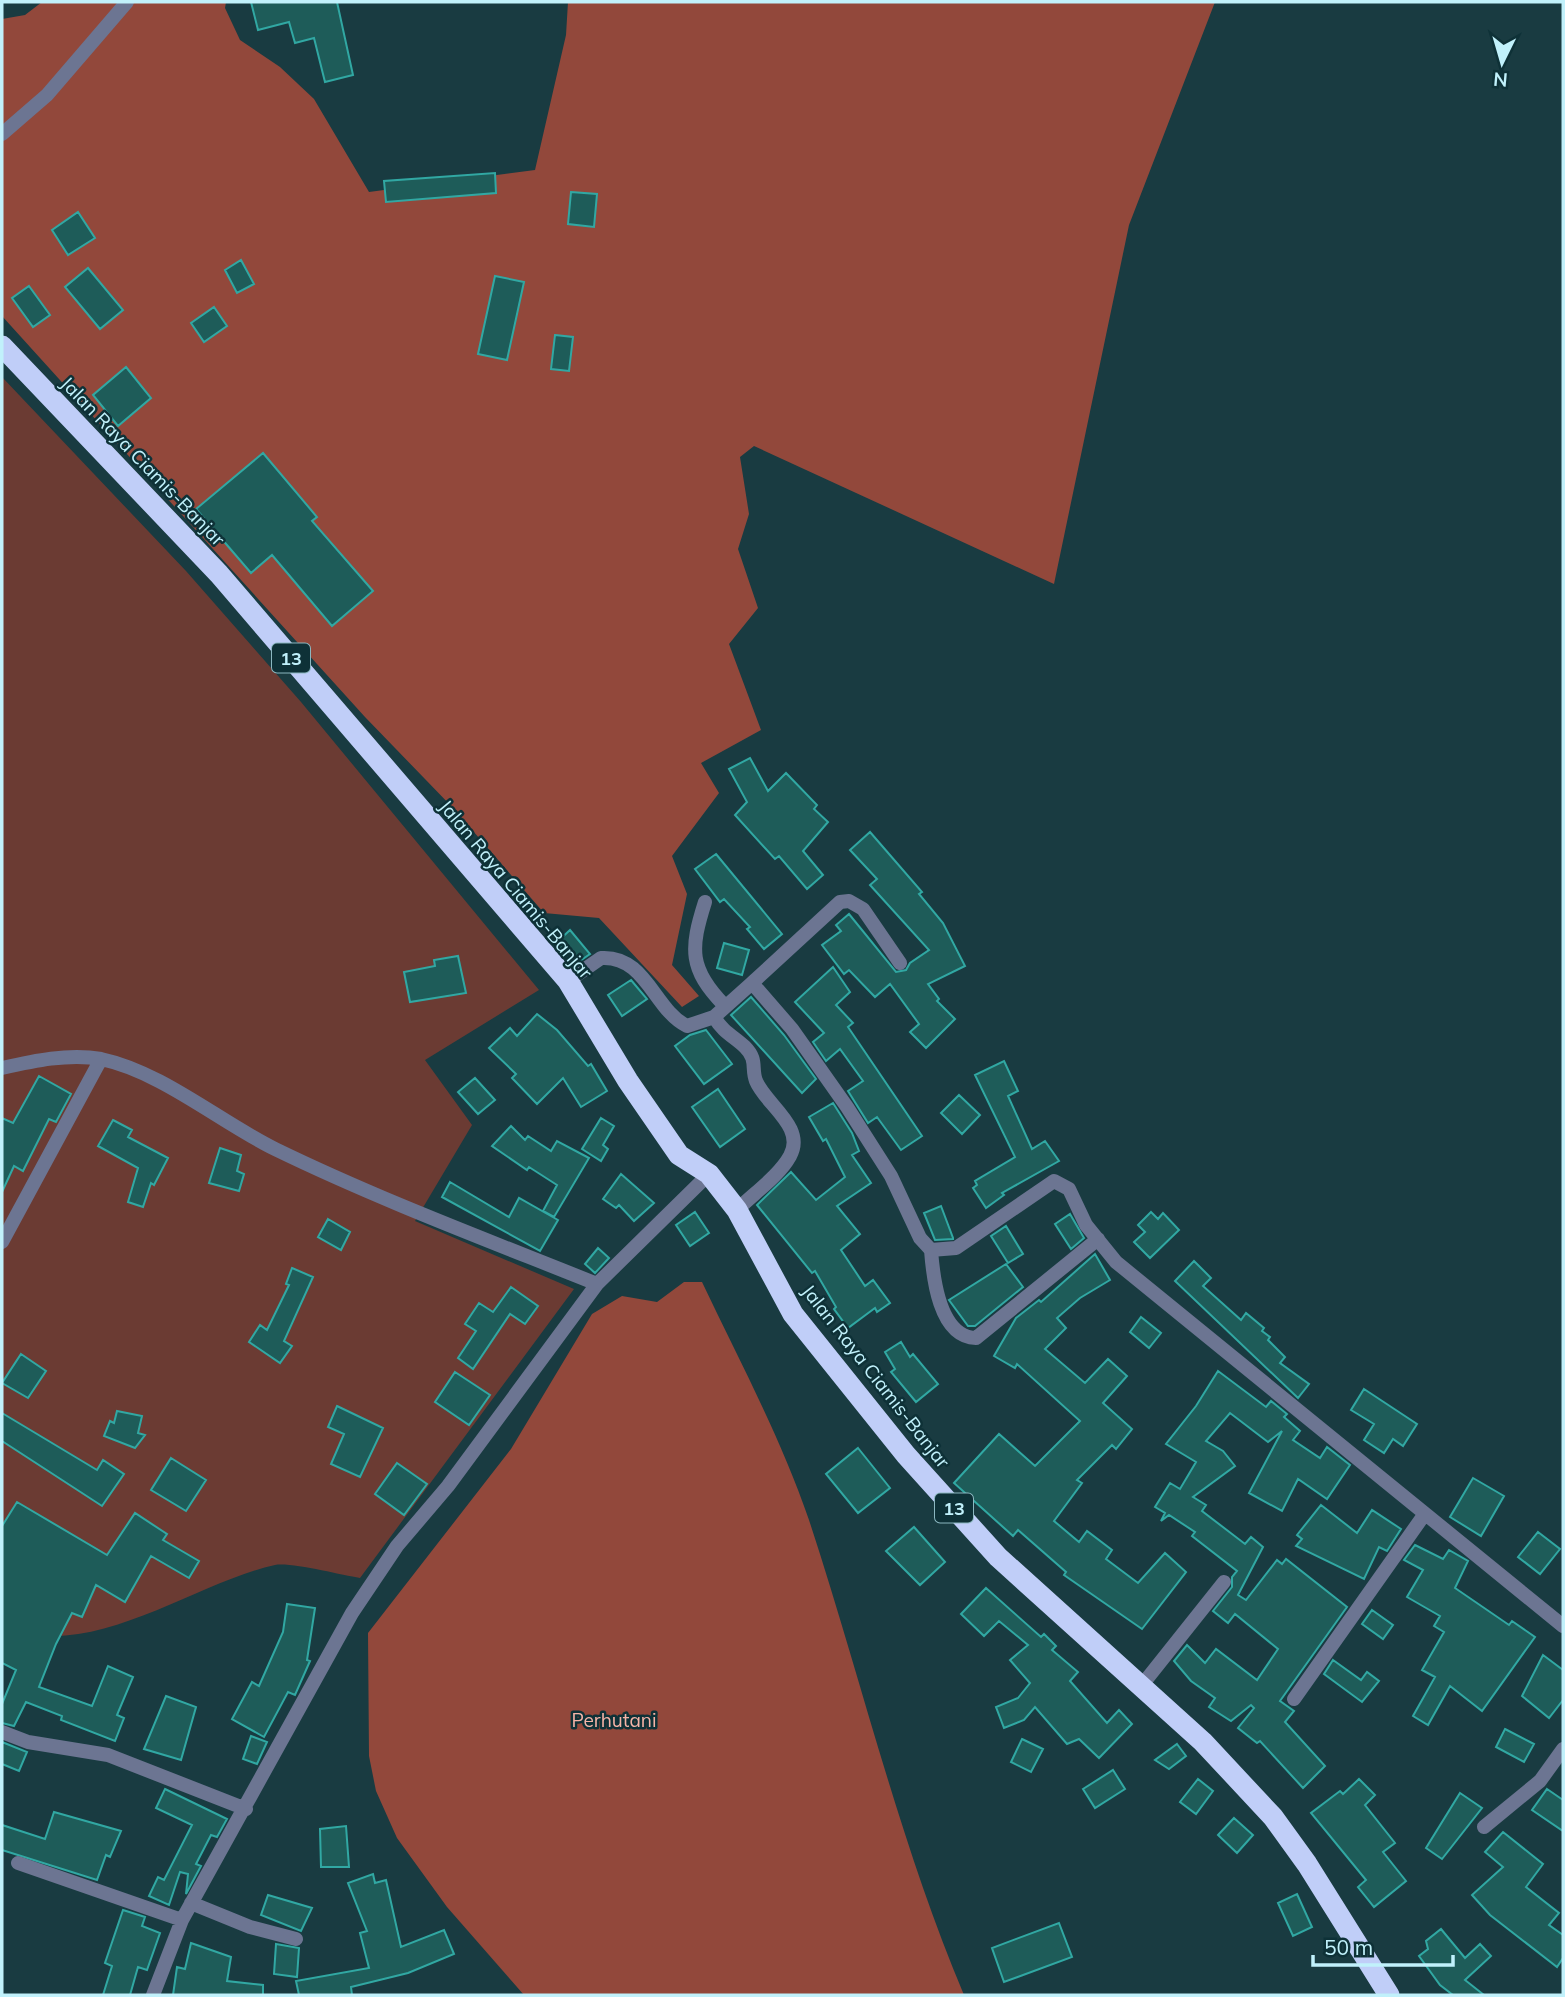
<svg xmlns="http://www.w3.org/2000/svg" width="1565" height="1997" font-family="Mulish,sans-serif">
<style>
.green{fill:#6b3b33}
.forest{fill:#92483b}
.building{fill:#1e5c59;stroke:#31a8a3;stroke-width:2}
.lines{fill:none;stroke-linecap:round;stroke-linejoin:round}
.street{stroke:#6c7592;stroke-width:14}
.highway{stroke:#c0cef8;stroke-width:21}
.labels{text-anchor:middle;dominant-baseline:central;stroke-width:5;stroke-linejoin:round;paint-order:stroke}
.shield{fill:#0e3137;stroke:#8bb7c0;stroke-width:2}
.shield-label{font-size:18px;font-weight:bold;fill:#c1f1fb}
.street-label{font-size:19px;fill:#c1f1fb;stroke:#0e3137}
.park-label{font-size:19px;fill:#f6b4a7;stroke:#0e3137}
</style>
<rect width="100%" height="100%" fill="#193b41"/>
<path class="green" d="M2 377 186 571 301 702 539 990 425 1060 472 1125 415 1221 574 1289 360 1578C341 1575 291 1562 275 1565 193 1583 86 1666 2 1625Z"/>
<path class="forest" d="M42 2H226L225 8 240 40 280 67 314 99 369 192 535 170 566 35 568 2H1215L1129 225 1054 584 754 446 740 457 749 514 738 549 758 608 729 644 761 730 701 763 719 793 672 856 687 894 672 965 699 996 682 1007 599 918 544 913 454 809 365 717 2 316V19L25 15Z
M684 1282H702C739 1360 781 1438 809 1520 861 1678 899 1841 964 1995H524L447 1907 397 1838 376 1791 369 1756 368 1633 511 1449 592 1314 622 1296 657 1302Z"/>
<path class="building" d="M251 2H337L353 75 325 82 314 38 295 43 289 22 258 30Z
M495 173 496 193 386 202 384 181Z
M571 192 597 194 594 227 568 224Z
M78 212 95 238 68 255 52 230Z
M241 260 254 284 237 293 225 270Z
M88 268 123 310 100 329 65 287Z
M495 276 524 282 507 360 478 354Z
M29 286 50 315 33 327 12 298Z
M214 307 227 326 204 342 191 323Z
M555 335 573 337 569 371 551 369Z
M126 367 151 398 118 426 93 395Z
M263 453 317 517 312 521 373 591 332 626 272 555 251 573 196 509Z
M750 758 768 791 786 773 817 805 814 809 828 822 803 851 823 875 807 889 779 856 775 859 735 815 747 802 729 769Z
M870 832 922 892 919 894 943 923 965 966 928 984 939 999 937 1001 955 1019 926 1048 910 1032 919 1024 890 984 875 997 849 970 844 974 822 945 841 931 836 925 849 914 896 972 906 970 910 963 929 950 870 885 877 879 850 850Z
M716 854 782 934 764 949 747 929 750 927 724 899 720 902 695 869Z
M570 930 590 954 574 965 556 943Z
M724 943 749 950 742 975 717 968Z
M458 956 466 993 410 1002 404 972 435 966 434 960Z
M833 967 850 992 836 1005 853 1023 848 1027 922 1136 901 1150 877 1117 868 1123 848 1091 863 1081 840 1049 826 1061 813 1042 824 1033 795 1002Z
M631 980 647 999 622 1016 608 995Z
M751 997 784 1035 816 1079 802 1093 731 1015Z
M537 1014 557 1030 588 1066 591 1064 607 1091 581 1107 563 1078 537 1104 512 1078 516 1074 489 1048 510 1028 517 1036Z
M706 1030 732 1064 704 1084 675 1046 690 1035Z
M1004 1061 1018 1091 1008 1096 1032 1149 1045 1141 1059 1161 1002 1193 1004 1195 986 1208 973 1188 977 1185 975 1181 1015 1157 975 1075Z
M39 1076 71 1094 56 1122 49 1119 23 1171 14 1166 2 1192V1118L13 1123Z
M475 1078 495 1100 478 1114 458 1092Z
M718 1089 745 1129 720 1147 692 1107Z
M959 1095 980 1115 962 1134 941 1113Z
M833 1103 852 1133 859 1151 852 1155 871 1183 837 1206 860 1234 841 1250 865 1286 873 1280 890 1303 877 1312 875 1308 848 1328 834 1309 836 1307 815 1271 812 1273 757 1205 791 1172 816 1200 845 1177 826 1139 823 1141 809 1117Z
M601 1118 614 1126 603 1145 608 1149 601 1161 582 1149Z
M113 1120 132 1130 128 1137 168 1158 154 1185 151 1183 143 1207 128 1202 138 1168 98 1146Z
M511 1126 525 1140 528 1136 551 1151 557 1141 589 1158 554 1217 543 1211 557 1185 529 1167 527 1170 492 1146Z
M220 1148 241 1155 237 1171 244 1174 239 1191 209 1183Z
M621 1174 654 1203 634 1221 619 1205 616 1208 603 1199Z
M450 1182 509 1217 519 1198 558 1220 540 1251 442 1197Z
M941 1206 953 1238V1239L935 1240 924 1213Z
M695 1212 709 1233 690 1246 676 1225Z
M1151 1212 1158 1219 1163 1213 1179 1230 1150 1258 1134 1242 1145 1232 1138 1225Z
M1070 1214 1084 1238 1071 1249 1055 1224Z
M328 1219 350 1232 341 1250 318 1237Z
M1006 1226 1023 1254 1008 1263 991 1236Z
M598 1248 609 1258 595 1273 585 1264Z
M1095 1254 1110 1280 1080 1298 1057 1318 1066 1328 1045 1349 1085 1383 1108 1359 1127 1376 1103 1403 1132 1429 1116 1449 1112 1445 1077 1480 1082 1483 1054 1521 1079 1542 1087 1531 1112 1550 1106 1559 1138 1583 1165 1553 1186 1572 1142 1629 1064 1575 1066 1572 1018 1530 1013 1536 954 1483 999 1434 1035 1466 1080 1421 1017 1364 1015 1368 994 1356 1016 1318 1039 1300 1041 1302Z
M1194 1261 1211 1278 1203 1286 1241 1320 1246 1313 1264 1328 1262 1331 1270 1337 1268 1340 1285 1357 1280 1363 1309 1384 1298 1398 1175 1281Z
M1006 1264 1023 1287 975 1326H968L949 1300Z
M292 1268 313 1277 284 1341 292 1346 280 1363 249 1342 260 1325 267 1330 289 1285 286 1284Z
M511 1287 538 1306 525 1324 510 1314 473 1369 458 1358 476 1331 465 1324 479 1303 493 1312Z
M1141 1317 1161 1333 1149 1348 1130 1332Z
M901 1342 910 1357 913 1354 938 1384 916 1402 891 1372 895 1369 885 1352Z
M21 1354 46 1371 28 1398 2 1383Z
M1218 1371 1266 1407 1271 1401 1287 1414 1284 1417 1300 1431 1293 1440 1320 1458 1327 1447 1350 1465 1327 1499 1298 1479 1282 1511 1249 1493 1282 1431 1268 1442 1230 1413 1206 1441 1223 1451 1235 1466 1193 1497 1206 1505 1202 1511 1245 1544 1251 1537 1263 1547 1238 1595 1246 1600 1277 1560 1282 1564 1286 1559 1347 1607 1280 1701 1294 1711 1285 1722 1325 1766 1303 1788 1260 1741 1257 1743 1238 1728 1254 1708 1251 1705 1231 1721 1209 1707 1215 1698 1191 1681 1174 1661 1187 1645 1205 1663 1216 1649 1257 1680 1278 1649 1235 1614 1228 1623 1213 1611 1232 1587V1577L1237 1571 1192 1536 1195 1532 1169 1515 1161 1521 1165 1513 1155 1507 1170 1483 1180 1489 1196 1462 1166 1444 1196 1406Z
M455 1372 490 1395 469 1425 435 1402Z
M1364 1389 1417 1424 1403 1446 1393 1439 1384 1453 1364 1440 1374 1424 1351 1410Z
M337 1406 383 1428 360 1477 331 1464 344 1434 328 1427Z
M117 1411 142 1416 138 1433 145 1435 135 1448 104 1436 110 1421 114 1423Z
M2 1413 97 1470 103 1460 124 1474 102 1506 2 1441Z
M858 1448 890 1488 858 1513 826 1474Z
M171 1458 206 1480 186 1511 151 1490Z
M397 1463 427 1484 404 1515 375 1494Z
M1473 1478 1504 1496 1481 1536 1450 1517Z
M17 1502 107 1555 135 1513 167 1534 163 1540 199 1561 189 1578 151 1556 125 1602 96 1585 82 1617 72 1613 56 1644 39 1687 92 1706 108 1666 133 1677 117 1715 124 1718 115 1741 61 1720 62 1716 26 1702 14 1726 2 1723V1704L16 1670 2 1663V1526Z
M1321 1505 1357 1533 1372 1510 1401 1529 1387 1551 1379 1547 1364 1579 1296 1546 1302 1539 1297 1535Z
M914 1527 945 1562 920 1585 886 1551Z
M1538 1532 1560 1549 1540 1574 1518 1557Z
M1415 1545 1443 1559 1449 1550 1468 1561 1455 1588 1509 1625 1512 1621 1535 1637 1482 1711 1450 1686 1428 1725 1413 1716 1435 1677 1422 1670 1444 1632 1434 1626 1440 1616 1407 1597 1423 1570 1404 1560Z
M986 1588 1041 1637 1044 1634 1056 1646 1052 1650 1078 1672 1070 1681 1107 1723 1119 1710 1132 1724 1099 1758 1079 1739 1067 1744 1035 1707 1024 1720 1004 1728 996 1707 1018 1698 1030 1683 1010 1660 1028 1645 999 1621 984 1636 961 1614Z
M287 1604 315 1608 307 1660 310 1661 295 1695 288 1692 264 1737 232 1719 252 1682 259 1686 283 1632Z
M1372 1610 1393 1625 1383 1639 1362 1624Z
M1543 1655 1563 1670V1700L1549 1718 1522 1696Z
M1333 1660 1361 1680 1367 1672 1379 1681 1362 1702 1324 1674Z
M166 1696 196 1707 181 1760 144 1749Z
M1505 1729 1534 1744 1524 1762 1496 1747Z
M251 1736 267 1742 257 1764 243 1759Z
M1022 1739 1043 1749 1031 1772 1011 1762Z
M2 1742 27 1752 19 1771 2 1764Z
M1177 1744 1186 1756 1169 1769 1155 1760Z
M1113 1770 1125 1789 1095 1808 1083 1789Z
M1198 1779 1213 1791 1196 1814 1180 1802Z
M1359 1779 1375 1795 1365 1805 1395 1843 1383 1852 1406 1881 1374 1907 1358 1887 1366 1880 1311 1813 1340 1791 1343 1794Z
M165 1789 227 1819 217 1837 211 1835 196 1864 201 1866 186 1894 188 1874 180 1872 169 1905 149 1896 158 1877 164 1880 192 1825 156 1808Z
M1547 1789 1563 1800V1831L1532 1810Z
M1460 1793 1482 1808 1442 1859 1426 1848Z
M54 1812 121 1831 110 1857 106 1855 97 1880 2 1850V1825L45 1839Z
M1234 1818 1253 1835 1237 1853 1218 1835Z
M346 1826 349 1867H321L320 1829Z
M1503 1832 1543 1864 1526 1887 1559 1913 1549 1925 1563 1935V1958L1557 1967 1490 1915 1472 1895 1503 1867 1485 1852Z
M373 1874 375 1883 386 1880 401 1947 444 1930 454 1954 408 1973 351 1987 352 1995H299L296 1981 369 1968 360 1933 367 1931 348 1883Z
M1297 1894 1312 1927 1293 1936 1278 1903Z
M268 1895 312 1908 301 1931 261 1915Z
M123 1910 145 1917 142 1926 160 1933 147 1970 138 1967 130 1995H103L112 1966 105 1963Z
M1059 1923 1072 1957 1004 1982 992 1948Z
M1441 1929 1465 1958 1480 1944 1491 1956 1465 1980 1484 1995H1453L1440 1985 1419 1956 1428 1949 1426 1941Z
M191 1943 231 1957 227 1981 263 1985V1995H173L177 1967 185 1969Z
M276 1944 299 1948 297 1977 274 1974Z"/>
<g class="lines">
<path class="street" d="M2 134 47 95 127 2
M705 902C690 949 689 969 724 1005
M568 981 601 958C646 955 654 1010 687 1026L714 1017 752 983 792 1029 847 1107 891 1176 920 1238 931 1250 956 1248 1054 1181 1069 1189 1086 1225 1116 1262 1563 1626
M752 983 840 902 849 901 863 909 900 963
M714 1017C723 1032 733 1036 745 1047 758 1060 751 1068 756 1081 766 1105 806 1127 790 1156 779 1176 753 1194 737 1210
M2 1068C33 1061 69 1053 101 1059 162 1072 220 1122 275 1149 380 1200 490 1241 597 1284
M2 1242 101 1059
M931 1250C933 1277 939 1337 976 1338L1098 1239
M1142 1685 1224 1582
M1294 1699 1424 1515
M2 1732 28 1742 108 1755 246 1809
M1484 1827 1540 1781 1563 1749
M18 1863 182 1920
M191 1903 250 1927 296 1939
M153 1995 182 1920 352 1613 397 1546 448 1486 597 1284 709 1174"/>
<path class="highway" d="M2 346 219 574 568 981 628 1081 679 1155 709 1174 737 1210 793 1314 906 1455 998 1557 1203 1742 1273 1817 1307 1864 1389 1995"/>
</g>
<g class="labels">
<g class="shield">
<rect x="272" y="643.5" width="38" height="29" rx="5"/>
<rect x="935" y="1493.5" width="38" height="29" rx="5"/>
</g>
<g class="shield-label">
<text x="291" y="658">13</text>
<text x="954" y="1508">13</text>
</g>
<g class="street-label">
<text transform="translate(143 461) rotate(46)">Jalan Raya Ciamis-Banjar</text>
<text transform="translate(516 889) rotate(50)">Jalan Raya Ciamis-Banjar</text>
<text transform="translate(876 1376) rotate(52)">Jalan Raya Ciamis-Banjar</text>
</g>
<g class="park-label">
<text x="614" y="1720">Perhutani</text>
</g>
</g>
<rect width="1565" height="1997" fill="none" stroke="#c1f1fb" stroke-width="7"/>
<g transform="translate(1502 63) rotate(185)" stroke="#0e3137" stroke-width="5" paint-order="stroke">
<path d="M0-5L12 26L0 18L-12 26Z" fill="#c1f1fb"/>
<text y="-10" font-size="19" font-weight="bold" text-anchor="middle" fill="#c1f1fb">N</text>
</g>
<path d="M1313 1955v10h140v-10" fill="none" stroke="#c1f1fb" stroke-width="3.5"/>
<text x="1324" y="1955" font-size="21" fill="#c1f1fb" stroke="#0e3137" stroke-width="5" paint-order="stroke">50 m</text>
</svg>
